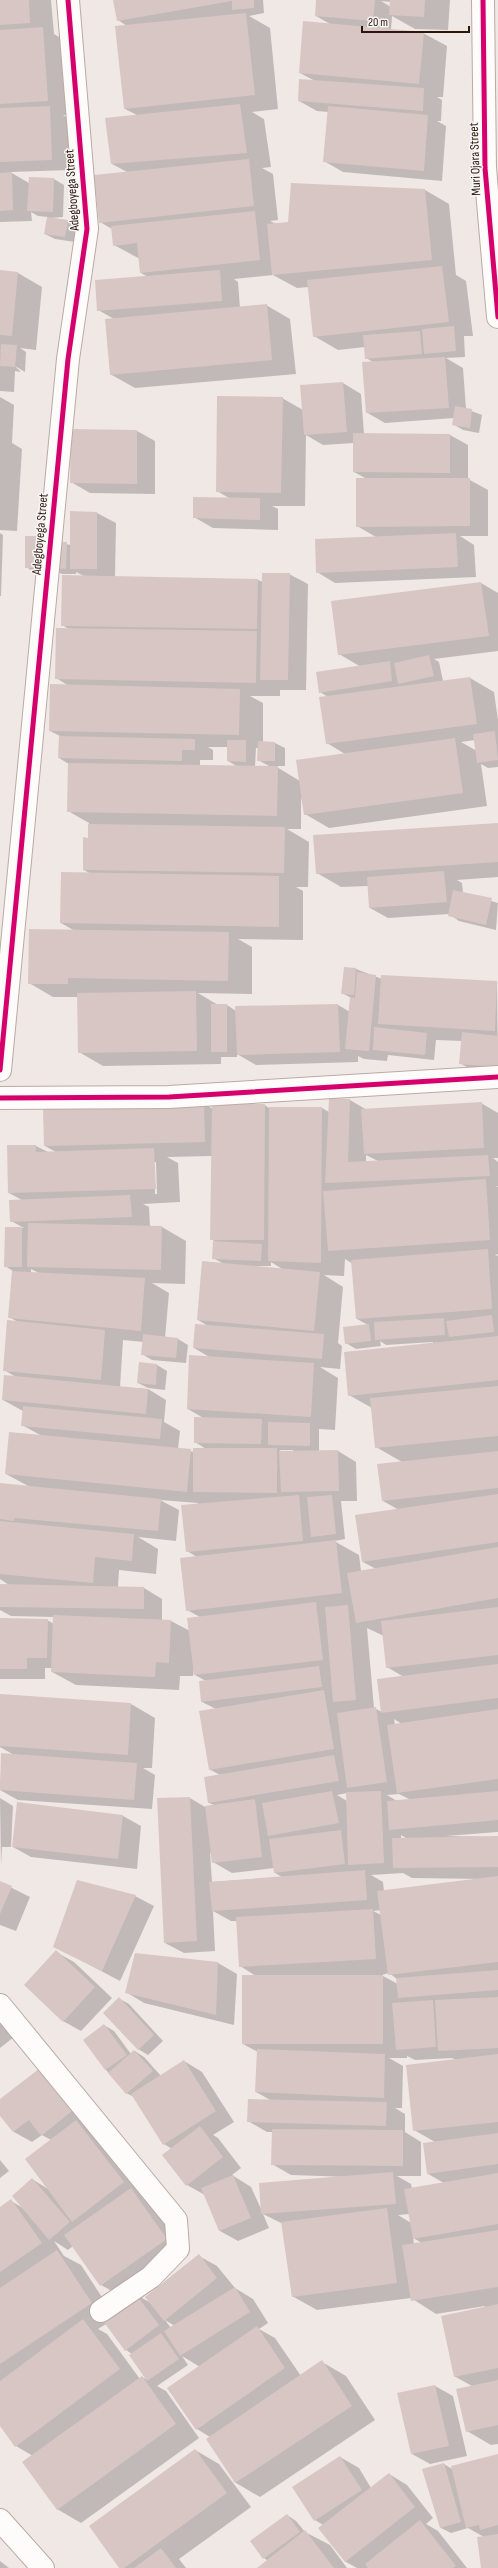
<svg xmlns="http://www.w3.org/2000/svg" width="498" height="2568" font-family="'Sofia Sans Condensed',sans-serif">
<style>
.shadow{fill:#0003;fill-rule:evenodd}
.building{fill:#d8c6c4}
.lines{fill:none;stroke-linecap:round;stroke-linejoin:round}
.minor-casing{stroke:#baaaa4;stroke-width:24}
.minor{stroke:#fdfcfb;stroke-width:22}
.cycleway-casing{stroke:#f6f6f6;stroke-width:8}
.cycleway{stroke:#d6006c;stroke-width:5}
.labels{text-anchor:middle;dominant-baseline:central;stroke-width:3;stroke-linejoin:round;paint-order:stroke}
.street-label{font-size:13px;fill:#2e150a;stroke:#f6f6f6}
</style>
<rect width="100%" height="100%" fill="#f0e8e5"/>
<path class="shadow" d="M0 0H51L54 34 67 42 72 115H63L68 118 70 170 10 172 29 183 30 178 54 179 64 185 63 217 50 218 67 221 77 226 75 242 55 239 45 234 48 217 38 216 31 212 32 221 0 222Z
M114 0H263L264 13 249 16 270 28 278 109 252 112 264 119 271 167 262 168 273 174 278 220 270 221 276 224 289 223 425 190 449 204 456 275 466 281 473 336H464L465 357 446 358 463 368 466 409 482 415 479 433 463 430 453 424 454 418 385 423 366 412 373 362 366 358 365 347 338 350 314 336 309 287 297 288 273 275 234 279 238 282 240 308 266 305 290 319 296 374 135 388 110 374 114 319 98 310 148 277 141 273 140 259 114 245 112 229 100 222 127 172 112 164 137 115 125 109 127 26 118 20Z
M317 0H450L448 30 415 29 392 16 391 30 423 33 447 46 443 97H437L442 100 441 121H437L446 126 442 181 343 172 324 161 328 112 317 111 299 101 315 81 300 73 330 24 316 16ZM381 1 391 2V7Z
M0 271 18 273 42 287 36 350 20 348 26 352 25 372 15 366 21 372 15 371 14 392 0 391Z
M343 383 361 394 364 434 450 435 468 445V479L488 490V536H460L474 545 476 577 335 583 317 572 376 537 357 526 367 479 354 472V443L323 445 306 435 305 506H272L278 509V530L213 528 194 517 229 498 217 491 282 398 303 410Z
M0 397 14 405 12 443 22 449 17 531 0 530Z
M72 430 137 431 155 441V494L90 493 71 482Z
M71 512 97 513 116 523 115 577 258 580 263 582 289 574 308 584 306 690H280V696H250L263 703V742L275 743 285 748V766H275L300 781 345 754 327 743 328 697 320 692 361 667 339 654 332 602 481 583 498 593V651L434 659 439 662 443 681 470 678 494 692 498 720V767L488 768 481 764 487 806 329 828 305 814 301 797V829H287L309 842 308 887H296L303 891V940L238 939 252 947V994L198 993 218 1005H227L236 1011V1007L338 1005 350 1012 351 998 342 993 345 969H356L382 979V976L497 982 498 1076 478 1074 460 1063 462 1041 436 1040 434 1060 388 1055 387 1061 364 1059 358 1056V1062L256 1065 237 1054V1057H221V1064L103 1066 79 1052 78 997H53L29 983 75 931 61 923 91 874 84 870 89 839V823L68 811 69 764 59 758 60 736 50 731 69 686 56 678 69 629 62 625 84 576 76 572V574H62L52 568V573H36L26 567 52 542 71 545ZM475 740 477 751 461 742ZM208 747H228V761L238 767 200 766V760H213V750ZM256 748H259L258 760 271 767H255Z
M0 533 3 535 1 596H0Z
M498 824V877L457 880 462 883 463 893 498 903 496 930 459 921 449 914 388 918 370 908 368 886 341 887 317 873Z
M350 1100 367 1110 481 1103 498 1113V1158H493L498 1162V1186H496L498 1187V1254L495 1255 498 1256V1832L446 1836 498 1837V2444L491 2445 467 2431 472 2386 454 2376 485 2306 436 2314 411 2298 317 2310 292 2296 283 2224 263 2214 269 2228 238 2241 220 2231 205 2195 187 2185 172 2149 164 2144 134 2097 126 2093 106 2070 85 2040 104 2025 114 2031 131 2054 135 2051 144 2057 161 2076 184 2061 202 2072 234 2122 213 2135 218 2138 241 2168 232 2175 251 2187 261 2209 349 2177 291 2175 272 2164 273 2132H267L248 2121 272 2101 256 2092 258 2052 243 2044 256 1976 240 1966 237 1921H231L213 1911 215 1951 184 1953 165 1943 190 1798 205 1807 214 1805 209 1803 220 1775 209 1769 216 1709 202 1702 206 1681 195 1675 194 1668 193 1676H180L179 1690 76 1685 52 1672V1668H45V1679H0V1619L47 1620 54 1624V1617L11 1616 0 1610V1585H9L0 1579V1484L30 1487 6 1474 42 1436 22 1425 23 1411 3 1400 16 1377 4 1370 18 1322 9 1317 13 1271 5 1266 6 1228H24L11 1221 22 1200 9 1193 8 1146H36L48 1152H56L45 1146 203 1103 213 1109 265 1105 270 1109 322 1108 329 1112ZM366 1155 378 1161 366 1162ZM212 1156 211 1239 218 1243 213 1258 224 1264 198 1320 208 1326 194 1348 211 1358 188 1409 205 1419 195 1442 206 1449 194 1452 178 1449 180 1431 164 1422 166 1400 148 1389 120 1387 123 1340 144 1342 142 1354 152 1360 186 1363 188 1345 178 1339 165 1338 169 1293 152 1283 185 1284 186 1241 162 1227H150L149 1207 143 1204 180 1202 178 1163 167 1157ZM154 1162H156L157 1194H155ZM345 1259 353 1264 357 1319 368 1325 346 1343 356 1349 381 1346 380 1341 386 1345 433 1342V1343L349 1395 372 1408 376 1447 402 1462 383 1501 399 1510 363 1562 376 1569 361 1571 359 1555 334 1541 345 1539 341 1501H357L356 1462 338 1451 319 1452V1429L335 1430 338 1378 320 1367 340 1369 342 1346 338 1343 343 1287 324 1275 344 1276ZM271 1262 284 1270 247 1266H271ZM31 1269 39 1273H31ZM279 1450H293V1452H283ZM160 1500 198 1503 187 1551 197 1557 187 1610 200 1617 190 1631 171 1621 162 1620V1599L144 1588 118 1587 119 1570 156 1574 158 1549 138 1537 176 1541 179 1510ZM367 1628 384 1636 387 1667 404 1677 382 1712 374 1708ZM394 1719 402 1724 395 1725ZM347 1793V1801L337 1795ZM399 1794 411 1800 397 1801 387 1795ZM401 1835 406 1838H401ZM210 1851 213 1862 232 1873 274 1868 275 1873 282 1877 212 1882ZM403 1873 412 1878 483 1879 384 1891 383 1882 371 1875ZM381 1910V1915L373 1911ZM389 1973 397 1979 398 1984 383 1976H378ZM407 2056 415 2060 452 2058 456 2060 414 2130 435 2142 428 2174 444 2183 412 2189 411 2184 397 2176H421V2142L405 2132V2114L395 2108H402L403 2066 389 2058H407ZM410 2214 411 2223 398 2215ZM413 2238 422 2243 414 2244Z
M140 1363 157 1365 167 1371 165 1390 148 1388 138 1383Z
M0 1695 131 1704 155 1718 152 1768H143L155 1775 152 1809 18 1800 0 1790 2 1754 14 1755 0 1747Z
M0 1798 13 1806 11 1847H2L1 1866Z
M18 1804 123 1816 141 1826 137 1869 31 1857 13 1847Z
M0 1882 30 1897 16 1931 0 1925Z
M135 1896 154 1906 120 1981 54 1946Z
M56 1952 74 1962 112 1998 81 2031 63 2021Z
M135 1954 218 1963 237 1974 234 2025 144 2003 126 1992Z
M120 1999 129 2004 163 2041 148 2055 138 2049Z
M0 2000 23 2030 0 2048Z
M44 2066 142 2193 140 2194 149 2199 184 2250 119 2295 101 2285 73 2246 68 2250 54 2241 64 2256 81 2265 111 2311 135 2294 151 2303 199 2256 217 2266 235 2288 253 2299 268 2323 259 2329 275 2338 301 2376 322 2362 346 2376 375 2420 260 2497 236 2483 207 2439 210 2437 197 2429 200 2367 182 2356 188 2365 157 2386 166 2391 199 2438 81 2523 57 2509 33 2456 16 2446 0 2425V2209L11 2201 23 2208 32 2179 48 2189 51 2140 42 2135 32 2142 14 2132 0 2114V2101ZM165 2320 175 2326 171 2328ZM106 2324 126 2350 132 2354 148 2380 142 2377 140 2379 107 2334 98 2329Z
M0 2160 9 2171 0 2178Z
M435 2386 453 2396 467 2456 430 2464 412 2454Z
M195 2450 219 2464 251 2507 179 2559 186 2568H120Z
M498 2455V2568H482L484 2537 468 2528 451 2533 441 2528 444 2464 452 2469Z
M340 2457 359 2468 371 2488 389 2474 407 2485 433 2518 426 2524 438 2531 467 2568H357L346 2562 320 2528 323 2525 315 2520Z
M287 2515 296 2521 305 2532 330 2545 347 2568H259L268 2561 264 2558Z
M0 2561 9 2568H0Z"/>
<path class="building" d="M0 0H29L30 23 0 25Z
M113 0H254V8L232 10V1L117 21Z
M316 0H375L373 21 315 16Z
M390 0H425L424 17 389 15Z
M246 13 255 95 124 109 115 26Z
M303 21 424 32 419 84 299 73Z
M43 27 48 101 0 104V30Z
M299 79 424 88 423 111 298 101Z
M240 104 247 153 111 164 105 118Z
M50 106 52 160 0 162V108Z
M328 106 428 115 424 171 323 162Z
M249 159 254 206 99 223 94 175Z
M12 172 13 210 0 211V173Z
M29 177 54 178 53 212 27 211Z
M291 183 425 189 432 260 272 275 267 224 288 222Z
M255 211 260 260 140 273 137 243 113 246 111 226Z
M47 217 68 220 65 237 44 234Z
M442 266 449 322 313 337 307 280Z
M0 270 18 272 12 336 0 335Z
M220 270 222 301 97 311 95 280Z
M267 304 272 360 110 375 105 319Z
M454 326 456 351 424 354 422 329Z
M420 331 422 354 365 359 363 335Z
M1 344 17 345 15 367 0 366Z
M445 357 449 408 366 413 362 362Z
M343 382 347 432 304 435 300 385Z
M217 396 283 397 281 493 216 492Z
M455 406 472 409 470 428 452 425Z
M71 429 137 430V484L70 483Z
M353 433 450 434V473L353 472Z
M356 478H470V526L356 527Z
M193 497 260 498V520L193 518Z
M70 511 97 512V569H70Z
M456 533 458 567 316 573 315 539Z
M25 536H43V568H25Z
M52 541 67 542 66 569 51 568Z
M262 573H290L288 680H260Z
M62 575 258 579 257 629 61 626Z
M481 582 489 636 338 655 331 601Z
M56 628 257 631 256 683 55 679Z
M429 655 434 676 398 684 394 663Z
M390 661 392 681 319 693 316 672Z
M470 677 477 724 326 744 319 697Z
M50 684 240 689 239 735 49 731Z
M495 731 498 760 477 763 473 734Z
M59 736 195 739V750H182V761L58 758Z
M455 738 463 793 304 815 296 760Z
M227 740H246V762L227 761Z
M258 741 275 742V761H257Z
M68 763 278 766 277 816 67 812Z
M498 823V862L316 874 313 835Z
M88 824 285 827 284 873 83 870V837L88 838Z
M444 871 447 902 369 908 367 877Z
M61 872 279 876V927L60 923Z
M453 890 492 898 486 925 448 916Z
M29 929 229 932 228 981 68 978V984H28Z
M344 967 356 968 354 995 341 994Z
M357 972 376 975 369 1051 345 1049 350 997 355 998Z
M381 975 497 981 495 1031 378 1024Z
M196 991 197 1051 78 1053 77 993Z
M211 1004H227V1052H211Z
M338 1004 340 1052 237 1055 235 1006Z
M374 1027 427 1033 425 1055 373 1050Z
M462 1032 498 1036V1067L459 1064Z
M329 1098 350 1099 348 1162 488 1155 490 1176 325 1183Z
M204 1102 205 1142 44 1146 43 1107Z
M482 1102 484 1148 364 1154 361 1109Z
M212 1104H265L264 1240H210Z
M269 1107H322L321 1263 268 1261Z
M7 1145H36V1152L154 1148 156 1189 8 1193Z
M486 1179 490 1240 328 1251 323 1191Z
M130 1195 132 1217 10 1222 9 1200Z
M28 1223 162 1226 161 1270 27 1267Z
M5 1227H22V1267H4Z
M213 1241 262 1244 261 1261 212 1259Z
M488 1249 492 1309 356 1319 351 1260Z
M202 1261 320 1272 314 1331 197 1320Z
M12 1271 145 1278 141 1331 8 1318Z
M492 1315 494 1332 449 1337 446 1321Z
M444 1318 445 1335 375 1340 374 1322Z
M7 1320 105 1330 101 1380 3 1371Z
M195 1324 324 1334 322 1359 193 1348Z
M369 1324 371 1341 345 1344 343 1327Z
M143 1334 178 1338 176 1358 141 1355Z
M498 1336V1380L348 1396 344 1352Z
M189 1355 314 1363 311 1417 187 1409Z
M139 1362 157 1364 156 1385 137 1383Z
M4 1375 148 1389 146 1414 2 1400Z
M498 1386V1436L375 1448 370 1398Z
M23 1406 162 1419 160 1439 21 1426Z
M194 1417 262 1419 261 1444 194 1443Z
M268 1422 310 1423V1446L268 1445Z
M9 1432 191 1449 187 1492 5 1474Z
M193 1448H277V1493L193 1492Z
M338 1450 339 1491 281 1492 279 1451Z
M498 1451V1488L382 1501 377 1464Z
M0 1483 161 1499 158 1531 14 1518V1521L0 1519Z
M498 1494V1542L362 1562 355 1515Z
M299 1495 303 1541 186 1552 181 1505Z
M332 1495 336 1534 311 1537 307 1497Z
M0 1521 134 1534 132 1561 95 1557 93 1583 0 1574Z
M336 1540 342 1593 186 1611 180 1558Z
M498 1547V1598L356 1623 347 1573Z
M0 1584 144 1587V1609L0 1607Z
M316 1602 323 1660 194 1675 187 1618Z
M348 1605 356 1700 333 1702 325 1607Z
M498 1607V1655L386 1668 381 1621Z
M53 1615 171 1620 169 1663 156 1662 155 1677 51 1672Z
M0 1618 48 1619 47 1658H27V1669H0Z
M498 1664V1698L381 1713 377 1679Z
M319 1666 322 1687 201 1702 199 1681Z
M324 1690 334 1749 209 1770 199 1711Z
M0 1694 131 1703 128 1755 0 1746Z
M376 1707 387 1782 347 1788 337 1713Z
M498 1709V1779L397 1793 387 1725Z
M1 1753 137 1763 134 1800 0 1790Z
M334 1755 339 1781 208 1803 204 1777Z
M332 1791 339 1823 268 1836 262 1803Z
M381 1791 384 1863 348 1865 346 1792Z
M498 1791V1820L389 1830 387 1801Z
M190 1797 197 1941 164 1943 157 1798Z
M255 1799 262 1857 212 1863 205 1806Z
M17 1802 123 1815 118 1859 12 1847Z
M341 1830 345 1864 274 1873 269 1839Z
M498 1836V1867L393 1868 392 1838Z
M365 1870 367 1900 212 1911 209 1882Z
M498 1876V1962L388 1975 377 1891Z
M77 1880 136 1895 102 1971 53 1947Z
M0 1881 12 1886 0 1914Z
M373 1909 376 1959 239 1967 236 1917Z
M56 1950 95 1987 63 2022 24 1985Z
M135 1953 218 1962 216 2015 125 1993Z
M498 1970V1990L398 1998 396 1978Z
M242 1975H383V2044H242Z
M119 1997 154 2035 138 2050 103 2013Z
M498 1997V2048L438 2051 435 2000Z
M433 2000 436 2047 396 2050 392 2003Z
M104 2024 127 2055 105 2070 83 2040Z
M257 2049 385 2054 384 2098 255 2092Z
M134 2050 153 2071 126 2094 108 2073Z
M498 2054V2122L413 2131 406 2065Z
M184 2060 216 2111 163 2145 131 2094Z
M44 2065 77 2107 41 2136 29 2120 13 2132 0 2116V2099Z
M248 2099 387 2102 386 2126 247 2122Z
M76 2120 124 2182 72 2222 25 2159Z
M200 2126 223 2157 186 2186 162 2155Z
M272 2129 403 2130V2166L271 2165Z
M498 2133V2164L427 2174 423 2143Z
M393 2172 396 2204 261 2214 259 2183Z
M498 2173V2224L413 2239 404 2189Z
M233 2175 251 2218 219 2231 201 2188Z
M32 2178 70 2222 49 2240 12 2196Z
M131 2188 167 2239 100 2286 64 2235Z
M11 2199 42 2243 0 2272V2207Z
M387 2208 397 2283 292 2297 281 2222Z
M498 2230V2287L411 2301 402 2245Z
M57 2250 92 2303 0 2364V2288Z
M199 2254 217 2278 164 2321 145 2297Z
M235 2287 250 2312 180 2356 164 2331Z
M135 2293 159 2325 125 2351 101 2318Z
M498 2304V2368L454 2377 441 2316Z
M83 2319 120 2369 15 2447 0 2426V2381Z
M257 2326 285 2368 196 2430 167 2388Z
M161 2333 179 2359 147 2381 129 2355Z
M322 2360 352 2406 235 2483 206 2439Z
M142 2376 176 2424 57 2510 22 2462Z
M498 2380V2425L466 2432 456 2389Z
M435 2385 449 2446 411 2454 397 2393Z
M195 2449 227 2493 124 2568H119L89 2526Z
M498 2454V2525L480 2530 479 2525 466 2528 451 2466Z
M340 2456 362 2490 314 2521 292 2487Z
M444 2463 461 2522 440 2528 422 2469Z
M389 2473 415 2507 345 2562 318 2528Z
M287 2514 300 2532 263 2559 250 2541Z
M420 2520 456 2566 453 2568H368L365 2564Z
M305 2530 334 2568H257Z
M498 2534V2568H481L477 2537Z
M161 2548 176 2568H134Z"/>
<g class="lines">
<g class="minor-casing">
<path id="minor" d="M483 0 485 168 498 317
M0 1070 68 359 87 229 68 0
M0 1098 169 1097 498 1077
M0 2005 176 2220 178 2249 151 2277 101 2311
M0 2520 43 2568"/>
</g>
<use href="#minor" class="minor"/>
<g class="cycleway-casing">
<path id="cycleway" d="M483 0 485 168 498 317
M0 1070 68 359 87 229 68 0
M0 1098 169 1097 498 1077"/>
</g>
<use href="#cycleway" class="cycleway"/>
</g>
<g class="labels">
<g class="street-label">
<text transform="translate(475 159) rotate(-92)">Muri Ojara Street</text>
<text transform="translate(72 190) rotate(-94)">Adegboyega Street</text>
<text transform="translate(40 534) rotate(-85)">Adegboyega Street</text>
</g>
</g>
<path d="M362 26v6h107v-6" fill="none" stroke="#2e150a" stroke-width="2"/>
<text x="368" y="26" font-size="12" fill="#2e150a" stroke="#f6f6f6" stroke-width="3" paint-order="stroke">20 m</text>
</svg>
